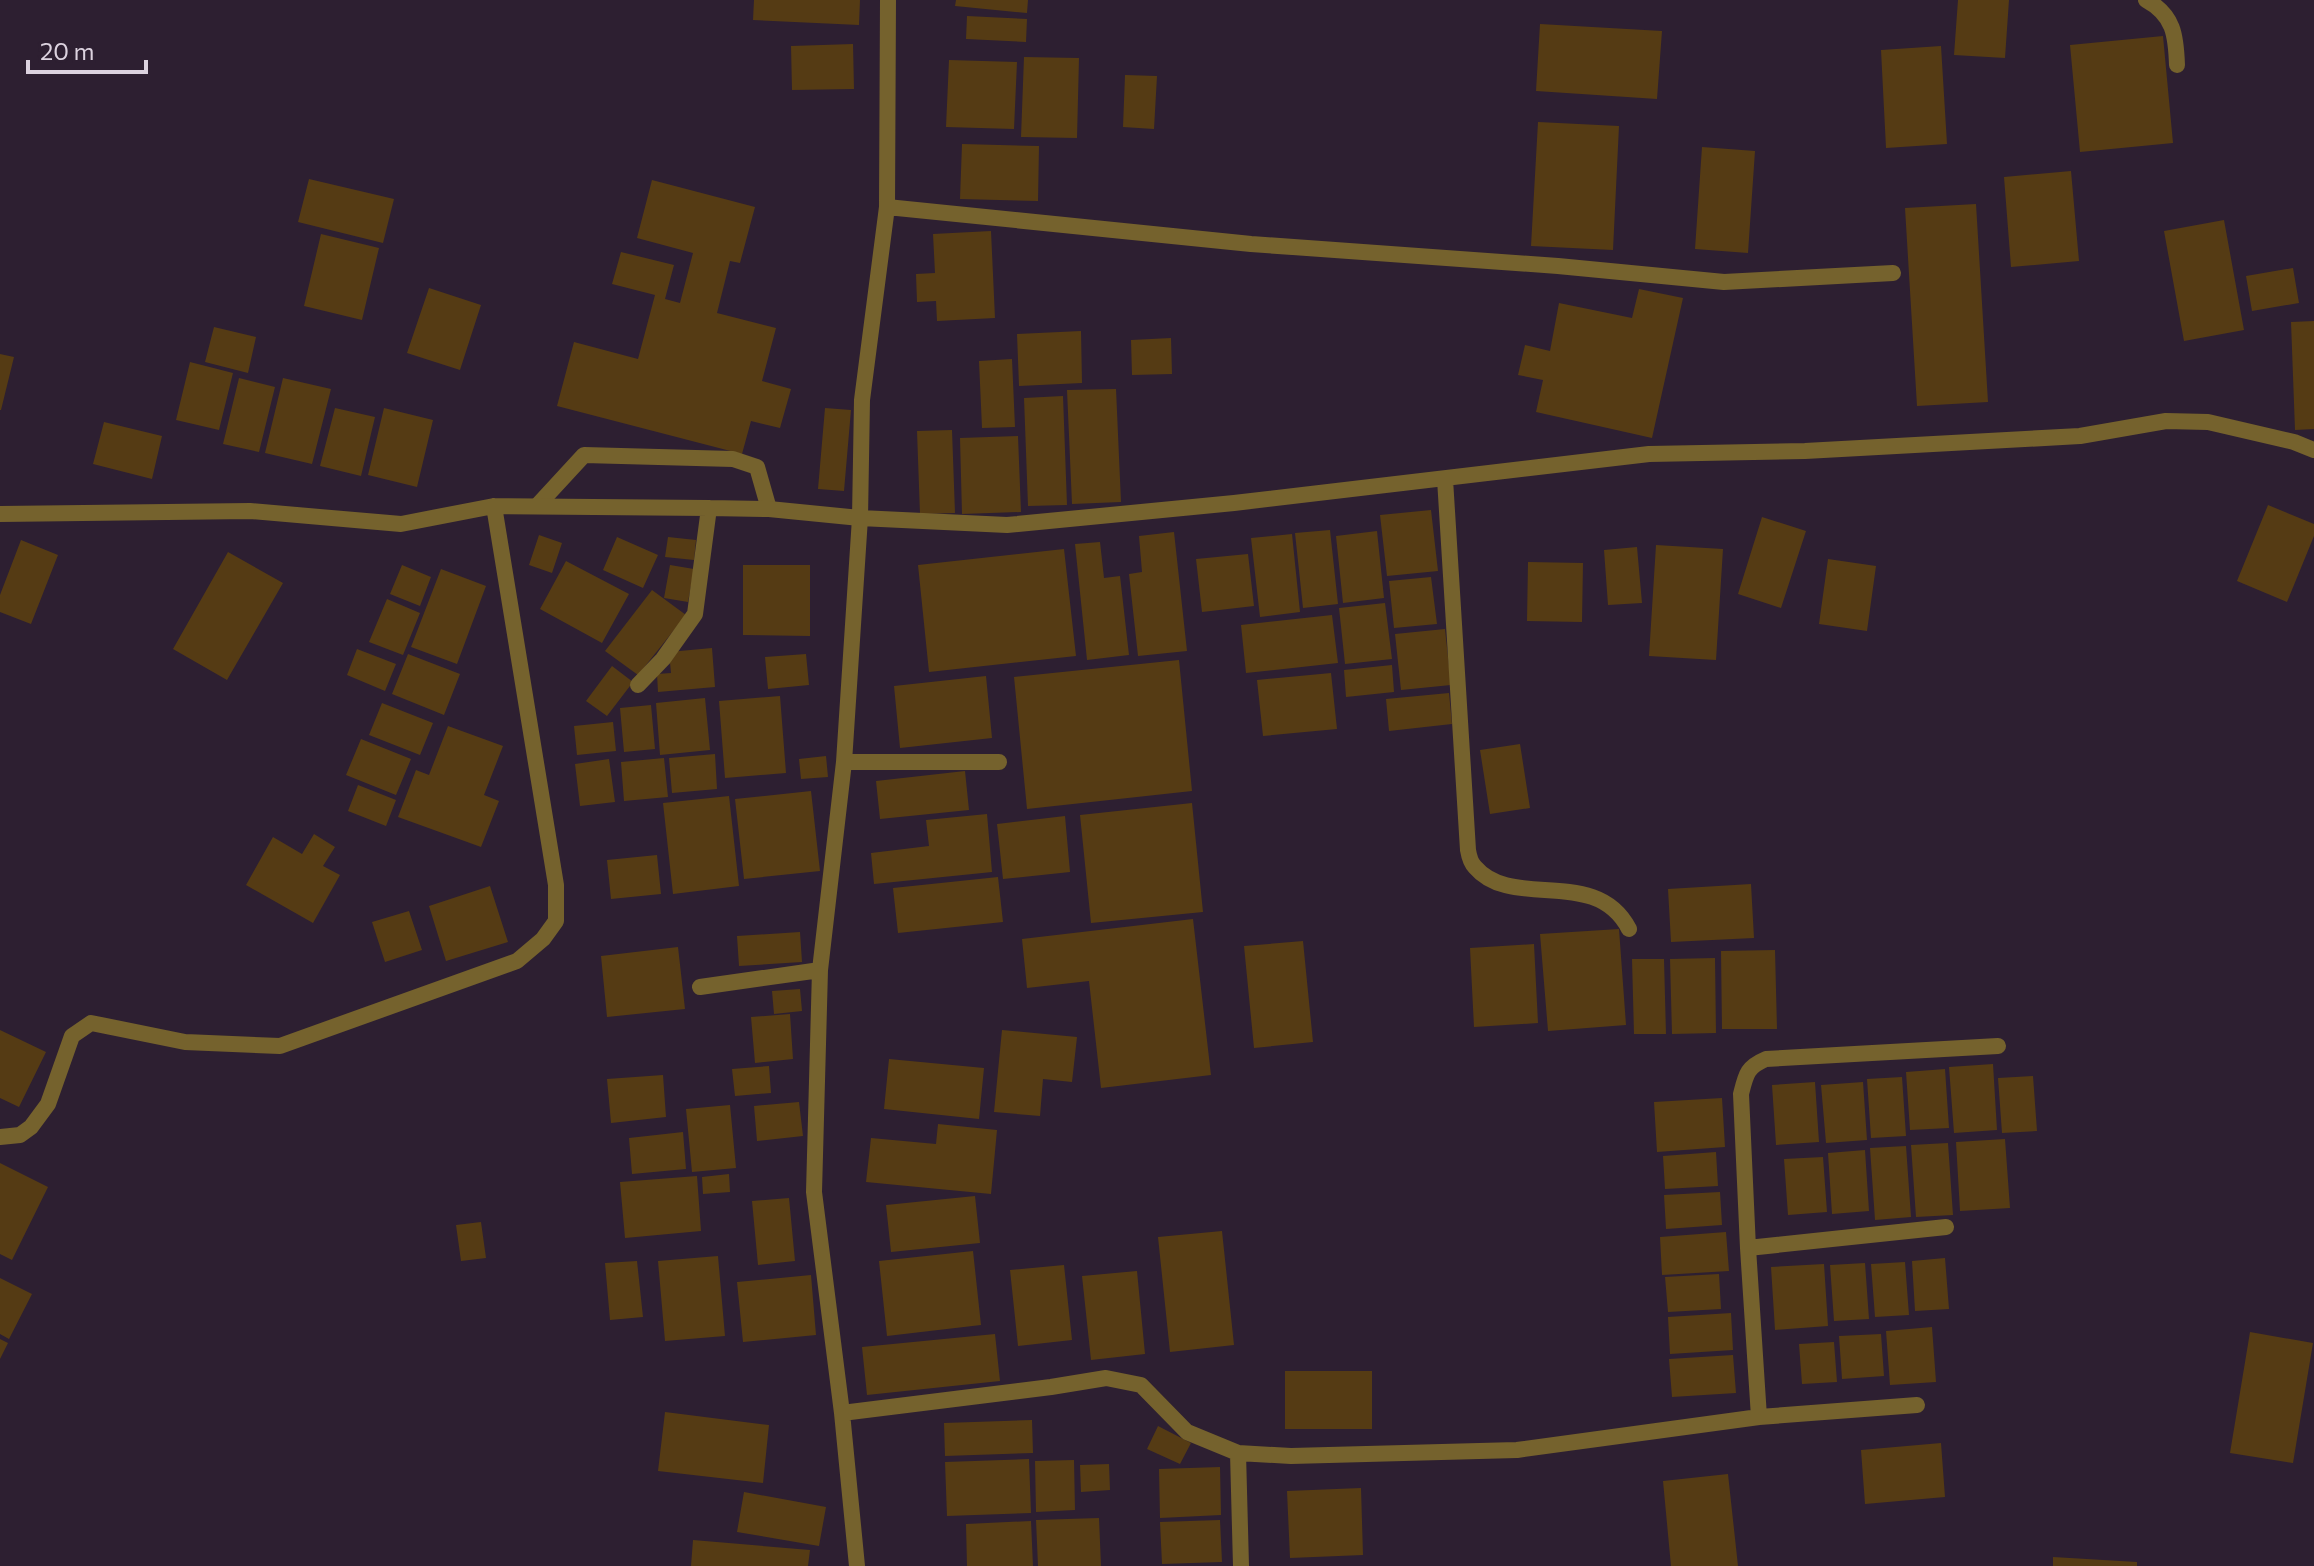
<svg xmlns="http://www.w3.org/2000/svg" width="2314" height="1566" font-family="Commissioner,sans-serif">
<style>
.building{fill:#553b14}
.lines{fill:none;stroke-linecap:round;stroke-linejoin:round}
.lane{stroke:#75622d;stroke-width:16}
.street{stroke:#75622d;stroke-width:16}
</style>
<rect width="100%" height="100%" fill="#2d1f31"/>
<path class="building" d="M754 0H860L859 25 753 20Z
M956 0H1028L1027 13 955 6Z
M1958 0H2009L2005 58 1954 55Z
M967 16 1027 19 1026 42 966 39Z
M1540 24 1662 31 1657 99 1536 91Z
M2163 36 2173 143 2080 152 2070 45Z
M853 44 854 89 792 90 791 46Z
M1941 46 1947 144 1886 148 1881 50Z
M1024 57 1079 58 1077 138 1021 137Z
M949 60 1017 62 1014 129 946 127Z
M1125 75 1157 76 1154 129 1123 127Z
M1538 122 1619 126 1613 250 1531 246Z
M962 144 1039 146 1038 201 960 199Z
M1702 147 1755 151 1748 253 1695 249Z
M2071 171 2079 261 2011 267 2004 177Z
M309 179 394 199 383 243 298 222Z
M652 180 755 207 740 263 730 261 717 313 776 328 762 381 791 389 780 428 751 421 742 454 557 406 574 342 638 359 655 295 612 284 621 252 674 265 665 299 680 303 693 253 637 238Z
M1976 204 1988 402 1917 406 1905 208Z
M2224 220 2244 330 2184 341 2164 231Z
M991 231 995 318 937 321 936 301 917 302 916 274 935 273 933 234Z
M321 234 379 248 362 320 304 306Z
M2293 268 2299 303 2252 311 2246 276Z
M429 288 481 305 460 370 407 353Z
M1639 289 1683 298 1652 438 1536 412 1543 380 1518 375 1525 345 1550 351 1559 303 1632 318Z
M2314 321V429L2295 430 2291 322Z
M214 327 256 337 248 373 205 362Z
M1081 331 1082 383 1019 386 1017 334Z
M1171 338 1172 374 1132 375 1131 340Z
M0 354 14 357 1 410H0Z
M1012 359 1015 427 982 428 979 361Z
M190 362 233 373 219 430 176 420Z
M239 378 275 387 259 452 223 444Z
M283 378 331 389 312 464 265 453Z
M1116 389 1121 502 1072 504 1067 390Z
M1063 396 1067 505 1028 506 1024 398Z
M335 408 375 417 361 476 320 466Z
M384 408 433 420 417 487 368 475Z
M825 408 851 410 844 491 818 489Z
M104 422 162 436 152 479 93 464Z
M952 430 955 513 920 514 917 431Z
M1018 436 1021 512 962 514 960 438Z
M2268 505 2314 524V536L2287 602 2237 581Z
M1431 510 1438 571 1387 576 1380 515Z
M1762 517 1806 531 1781 608 1738 594Z
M1330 530 1338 604 1303 608 1295 533Z
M1377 531 1384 598 1343 603 1336 536Z
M1174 532 1187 651 1138 656 1129 574 1142 572 1139 536Z
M1292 534 1300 612 1260 617 1251 538Z
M539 535 562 543 552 573 529 565Z
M617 537 658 555 643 588 603 570Z
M668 537 696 540 694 560 665 557Z
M21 540 58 555 31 624 0 612V595Z
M1100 542 1104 578 1120 576 1129 655 1087 660 1075 544Z
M1656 545 1723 549 1716 660 1649 656Z
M1637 547 1642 603 1608 605 1604 550Z
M1064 549 1076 656 929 672 918 565Z
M228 552 283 583 227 680 173 649Z
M1248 554 1254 606 1202 612 1196 559Z
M1828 559 1876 566 1867 631 1819 624Z
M566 561 629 594 602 643 540 609Z
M1528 562 1583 563 1582 622 1527 621Z
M402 565 431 577 420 606 390 594Z
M670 565 694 569 688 602 664 598Z
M743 565H810V636L743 635Z
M441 569 486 586 457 664 411 647Z
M1431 577 1437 624 1394 628 1389 581Z
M652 590 686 615 638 675 605 651Z
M387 599 420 613 403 655 369 642Z
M1385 603 1392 659 1345 664 1339 608Z
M1332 615 1338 663 1246 673 1241 625Z
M1445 629 1451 685 1401 690 1395 634Z
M712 648 715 687 658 692 657 674 671 673 669 652Z
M357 649 396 664 385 691 347 675Z
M408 654 460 674 444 715 392 694Z
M806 654 809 685 768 689 765 657Z
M1179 660 1192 791 1027 809 1014 677Z
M1392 665 1394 692 1346 697 1344 670Z
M612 666 633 682 607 716 586 701Z
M1331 673 1337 729 1263 736 1257 680Z
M986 676 992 738 900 748 894 686Z
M1449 693 1452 724 1389 731 1386 699Z
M780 696 786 773 725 778 719 701Z
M705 698 710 750 660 755 656 703Z
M382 703 433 723 420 755 369 735Z
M651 705 655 749 624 752 620 708Z
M613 722 616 751 577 755 574 726Z
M448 726 503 746 484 795 499 801 481 847 398 817 416 770 429 775Z
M361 739 411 759 396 795 346 775Z
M1520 744 1530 808 1490 814 1480 750Z
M715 754 717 789 672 793 669 758Z
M826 756 828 777 801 779 799 759Z
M664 758 668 797 624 801 621 762Z
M609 759 615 802 580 806 575 764Z
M965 771 969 810 880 819 876 781Z
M358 785 396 800 386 826 348 811Z
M811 791 820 871 744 879 735 799Z
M729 796 739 886 673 894 663 803Z
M1192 803 1203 912 1091 923 1080 815Z
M987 814 992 872 874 884 871 853 929 846 926 820Z
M1065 816 1070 872 1003 879 997 824Z
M314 834 335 847 323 866 340 875 313 923 246 885 273 837 302 854Z
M657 855 661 894 611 899 607 860Z
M998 877 1003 922 898 933 893 888Z
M1751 884 1754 938 1671 942 1668 889Z
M490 886 508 942 446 961 429 906Z
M409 911 422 950 385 962 372 922Z
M1193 919 1211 1075 1101 1088 1089 981 1027 988 1022 939Z
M1619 929 1626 1025 1548 1031 1540 934Z
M800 932 802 962 739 966 737 936Z
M1303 941 1313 1042 1254 1048 1244 946Z
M1534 944 1538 1023 1474 1027 1470 948Z
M678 947 685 1009 607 1017 601 956Z
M1775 950 1777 1029H1722L1721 951Z
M1715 958 1716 1033 1672 1034 1670 959Z
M1632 959H1664L1666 1034H1634Z
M800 989 802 1011 774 1014 772 991Z
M790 1014 793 1059 755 1063 751 1017Z
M0 1030 46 1052 19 1107 0 1098Z
M1002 1030 1077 1037 1072 1082 1043 1079 1040 1116 994 1112Z
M889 1059 984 1068 979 1119 884 1109Z
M1993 1064 1997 1130 1954 1133 1949 1067Z
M769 1066 771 1093 735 1096 732 1069Z
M1945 1069 1949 1128 1910 1130 1906 1072Z
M663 1075 666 1117 611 1123 607 1079Z
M2033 1076 2037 1131 2002 1133 1998 1078Z
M1902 1077 1906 1136 1871 1138 1867 1079Z
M1815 1082 1819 1142 1776 1145 1772 1085Z
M1863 1082 1867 1140 1826 1143 1821 1085Z
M1722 1098 1725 1147 1657 1152 1654 1102Z
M799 1102 803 1136 757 1141 754 1106Z
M730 1105 736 1168 692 1172 686 1109Z
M938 1124 997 1130 991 1194 866 1182 871 1138 936 1144Z
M683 1132 686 1169 632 1174 629 1138Z
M2005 1139 2010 1208 1960 1211 1956 1142Z
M1948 1143 1953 1215 1916 1217 1911 1145Z
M1906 1146 1911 1217 1875 1220 1870 1148Z
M1865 1150 1869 1211 1832 1214 1828 1153Z
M1716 1152 1718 1186 1665 1189 1663 1156Z
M1823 1157 1827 1212 1788 1215 1784 1159Z
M0 1163 48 1187 12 1260 0 1254Z
M729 1174 730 1192 703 1194 702 1177Z
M697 1176 701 1231 625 1238 620 1182Z
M1720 1192 1722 1225 1666 1229 1664 1195Z
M975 1196 980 1243 891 1252 886 1205Z
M789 1198 795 1261 758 1265 752 1201Z
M481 1222 486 1258 461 1261 456 1225Z
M1222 1231 1234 1345 1170 1352 1158 1237Z
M1726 1232 1729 1271 1662 1275 1660 1237Z
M973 1251 981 1325 887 1336 879 1261Z
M718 1256 725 1336 665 1341 658 1261Z
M1945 1258 1949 1309 1915 1311 1912 1261Z
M637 1261 643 1317 610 1320 605 1263Z
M1905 1262 1909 1315 1875 1317 1871 1264Z
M1865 1263 1869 1319 1834 1321 1830 1265Z
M1824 1264 1828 1326 1775 1330 1771 1267Z
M1064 1265 1072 1340 1018 1346 1010 1270Z
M1137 1271 1145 1354 1091 1360 1082 1276Z
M1719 1274 1721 1309 1668 1312 1665 1277Z
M811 1275 816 1335 743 1342 737 1282Z
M0 1278 32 1294 9 1339 0 1334Z
M1731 1313 1733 1350 1670 1354 1668 1317Z
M1932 1327 1936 1382 1890 1385 1886 1331Z
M2250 1332 2313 1343 2293 1463 2230 1453Z
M995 1334 1000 1381 867 1395 862 1347Z
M1881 1334 1884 1376 1842 1379 1839 1336Z
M0 1339 8 1343 0 1359Z
M1834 1342 1837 1382 1802 1384 1799 1344Z
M1733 1355 1736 1393 1672 1397 1669 1359Z
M1285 1371H1372V1429H1285Z
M665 1412 769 1425 763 1483 658 1471Z
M1032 1420 1033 1453 945 1456 944 1423Z
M1158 1426 1191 1443 1180 1464 1147 1449Z
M1941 1443 1945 1497 1865 1504 1861 1450Z
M1029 1459 1031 1513 947 1516 945 1462Z
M1074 1460 1075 1510 1036 1512 1035 1461Z
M1109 1464 1110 1490 1081 1492 1080 1465Z
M1220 1467 1221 1515 1160 1518 1159 1469Z
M1728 1474 1738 1566H1671L1663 1481Z
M1361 1488 1363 1555 1290 1558 1287 1491Z
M744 1492 826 1507 819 1546 737 1532Z
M1099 1518 1101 1566H1038L1036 1520Z
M1220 1520 1222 1562 1162 1564 1160 1522Z
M1031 1521 1033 1566H967L966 1524Z
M693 1540 810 1550 808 1566H691Z
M2053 1557 2137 1562V1566H2053Z"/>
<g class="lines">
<path class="lane" d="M537 506 584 455 733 459 757 467 769 509"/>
<path class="street" d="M2146 0C2174 15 2176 36 2177 65
M887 207 1251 244 1558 266 1724 282 1893 273
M1445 479 1468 850C1469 856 1471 863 1475 867 1512 911 1596 865 1629 929
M0 514 250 511 401 524 494 506 709 508 769 509 860 518 1007 525 1234 503 1649 454 1805 451 2080 436 2166 421 2208 422 2294 442 2314 450
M638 685 663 659 695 614 709 508
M844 762H999
M700 987 820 970
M0 1137 20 1135 31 1127 48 1104 72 1036 91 1023 185 1042 280 1046 517 961 543 939 556 921V885L494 506
M1748 1248 1946 1227
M842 1413 1051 1387 1106 1378 1141 1385 1187 1432 1238 1453 1291 1456 1517 1450 1759 1417 1917 1405
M1759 1417 1748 1248 1741 1094C1746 1074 1747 1067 1766 1059L1998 1046
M1238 1453 1241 1566
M857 1566 842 1413 814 1192 820 970 844 762 860 518 862 400 887 207 888 0"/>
</g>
<path d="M28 60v12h118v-12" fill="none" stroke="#dcd2df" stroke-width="4"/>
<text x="40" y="60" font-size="24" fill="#dcd2df" stroke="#2d1f31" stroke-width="6" paint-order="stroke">20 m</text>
</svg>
